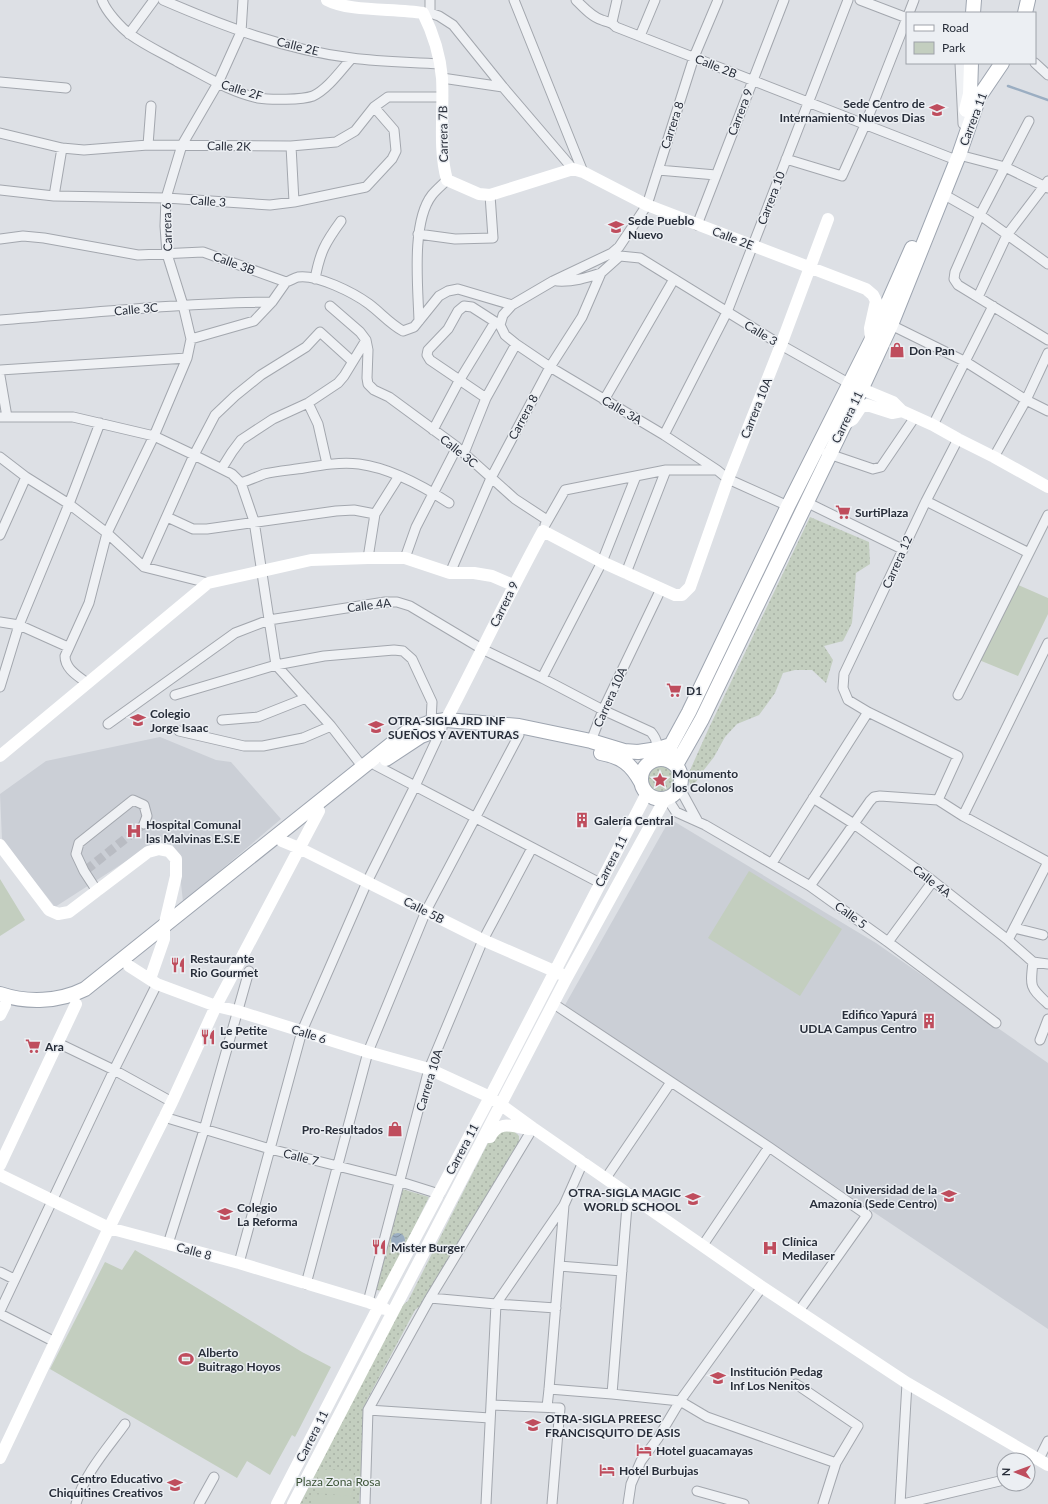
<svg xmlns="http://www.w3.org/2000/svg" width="1048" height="1504" font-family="Lato,sans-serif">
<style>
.built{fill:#cbcfd6}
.green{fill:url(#green-dots)}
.pitch{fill:#c3cebf}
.water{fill:url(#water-waves)}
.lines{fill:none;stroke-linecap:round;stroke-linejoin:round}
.stream{stroke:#9baec2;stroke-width:2.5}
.street-tunnel{stroke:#b9bcc3;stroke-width:9;stroke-dasharray:9 4.5;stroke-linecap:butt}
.street-casing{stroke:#a3a7ae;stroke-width:11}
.primary-casing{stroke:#9ea5b0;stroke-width:16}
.street{stroke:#eff1f4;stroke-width:9}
.secondary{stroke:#fff;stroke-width:12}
.primary{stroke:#fff;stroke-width:14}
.labels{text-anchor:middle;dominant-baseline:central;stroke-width:3;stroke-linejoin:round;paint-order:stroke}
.street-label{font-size:12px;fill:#282e3a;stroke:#eceff3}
.poi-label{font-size:12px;font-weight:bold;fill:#282e3a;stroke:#eceff3;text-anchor:start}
.park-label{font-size:12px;fill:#3c5437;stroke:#eceff3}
</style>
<defs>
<pattern id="green-dots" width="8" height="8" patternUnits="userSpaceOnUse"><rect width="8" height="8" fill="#c3cebf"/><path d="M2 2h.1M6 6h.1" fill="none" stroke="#a8b1a5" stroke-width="1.8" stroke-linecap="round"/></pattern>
<pattern id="water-waves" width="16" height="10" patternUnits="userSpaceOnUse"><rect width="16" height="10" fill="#9baec2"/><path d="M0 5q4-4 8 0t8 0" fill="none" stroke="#7e8e9f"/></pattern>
</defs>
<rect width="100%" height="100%" fill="#dde0e5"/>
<path class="built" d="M160 737 216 760 231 762 281 819 183 902 180 874 173 845 156 842 55 907 2 840 0 794 46 761Z
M670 819 876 943 1048 1063V1329L565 1005Z"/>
<path class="green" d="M810 517 869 542 870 564 856 573 852 623 843 641 824 646 833 660 826 683 812 670H795L783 673 775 693 759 715 737 724 725 737 714 757 703 771 692 788 687 777 708 730Z
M646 778a15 15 0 1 1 30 0a15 15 0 1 1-30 0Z
M500 1129 514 1131 519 1136V1145L425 1302 415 1310 367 1400 359 1504H300L400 1307 408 1301 493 1133Z
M402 1189 429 1197 384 1289 382 1291 377 1290V1286Z"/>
<path class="pitch" d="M1016 584 1048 598V614L1018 676 979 660Z
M749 871 842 929 800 996 708 938Z
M0 879 25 920 0 936Z
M135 1250 302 1352 331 1367 295 1437 292 1435 270 1475 247 1461 237 1478 50 1369 105 1262 122 1270Z
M319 1469 354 1471 352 1496 316 1493Z
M313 1494 352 1497 351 1504H312Z"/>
<path class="water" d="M391 1240a7 7 0 1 1 14 0a7 7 0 1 1-14 0Z"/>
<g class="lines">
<path class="stream" d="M1008 86 1048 100"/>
<path class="street-tunnel" d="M86 870 144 824"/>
<g class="street-casing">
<path id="street" d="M102 0C106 11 120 27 131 35 145 45 162 53 178 62 204 75 229 92 258 98 270 100 302 100 313 96 328 89 341 70 352 58
M163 0C223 26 286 50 352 58 381 62 411 62 440 64
M514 0 583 172
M576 0C583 7 592 17 602 20 609 23 611 21 616 27L951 158
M860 0 907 18
M423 13H430L439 16 453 25 503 87 573 169
M430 13V0
M909 13 914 0
M612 22 617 0
M129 34 154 0
M640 36 655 0
M960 63 963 124
M1035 63 1048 75
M442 78 503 87
M0 82 66 88
M1029 121 980 215 955 272 954 279 958 285 1048 340
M0 133 62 148 84 150 148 145 291 146 336 142 355 131 374 107 388 97H442
M148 145 151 106
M291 146 294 202
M959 155 1005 167 1048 188
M786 159 842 176 865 125 907 18
M658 170 716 175
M0 190 54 196 166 198 270 205 294 202 366 187 392 159 396 151 394 130 374 107
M943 194 980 215 1048 264
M54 196 62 148
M697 225 784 0
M418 234 455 239 493 238 490 195
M0 239 23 236 44 238 138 255 203 252 286 282C290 281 294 278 298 277 317 274 354 293 369 304 381 313 390 324 403 331L414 327 439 296 448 291 458 289 512 305
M315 279C320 252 325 243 341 221
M557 281C573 282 586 278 601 273
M978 297 1007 235 1048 181
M330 306 360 332 366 340 368 350 367 378 368 384 374 390 389 397 457 447 515 499 547 520
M0 320C91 313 181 303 272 302
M419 321C418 287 411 222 432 195 436 190 442 185 447 180
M500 325 503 315 512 305 553 281 612 253 619 247 647 205 694 57 718 0
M891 325 966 362 1026 400 1048 411
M191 339 254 321 272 302 286 282
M0 370 187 358
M0 376 7 417
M486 398 430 360 427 355 428 350 448 329 458 311 464 306 472 307 500 325 505 335 516 344 550 367 664 435 717 470 728 479 788 506
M604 400 674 279
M308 403 318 424 327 464
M0 417H73L154 436 194 455 232 474 241 483 254 521 276 665 331 726 362 766
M933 425 993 306
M433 430 459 381 495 322
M664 435 727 312 848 0
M464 453 486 398 516 344
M826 453 873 469 881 467 915 417
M0 457 26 477 69 504 107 533 144 567 208 583
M994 457 1026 400 1048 353
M222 468 232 452 241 440 273 419 308 403 338 383 344 376 366 340
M241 483C249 480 257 477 264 474 277 471 291 470 304 468 322 465 340 462 359 464 390 468 423 486 449 503
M926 501 1029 553
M806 502 902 549
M167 517 193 529H207L336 511 354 510 375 514
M545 525 565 490 666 470H717
M0 535 26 477
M368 558 375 514 399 476
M405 558 416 527 457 447
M144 567 194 455 215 415 235 396 261 375 306 347 320 332 352 361
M450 573 491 478 550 367 582 317 601 273 620 256 640 258 781 345 850 384
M626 573 666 470
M0 622 19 625 68 647
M542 678 602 562 636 476
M87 683C78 676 65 669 65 656L89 603 107 533 154 436 187 358 191 339 183 305 167 254 165 226 166 198 182 145 218 83 241 32 243 0
M0 687 19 625 69 504 100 423
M175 695 276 665 324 656 394 650 403 651 412 659 432 702 431 722
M958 695 1048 515
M222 720 258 717 306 698
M108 724 235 633 269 620 385 602H397L410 606 482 649 542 678 603 710 651 732C658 740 658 748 657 758
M179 731 244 746H263L303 738 331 726
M591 741 603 710 661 589
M375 765 600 883
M679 787 697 820
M667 798 676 812 705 825 810 886 888 942 996 1023
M813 798 854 824 933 881 1008 940 1033 962 1048 964
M938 800 958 756 868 712 848 700 843 688 844 674 926 501 958 439
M963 816 1048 643
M772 863 868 712
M810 886 870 801 874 797 880 796 938 800 963 816 1048 862
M97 891 84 871 76 854 79 843 133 800 144 805 147 816 144 824
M1014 928 1043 935
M1008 940 1048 862
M888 942 933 881
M1033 962C1030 988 1030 987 1048 1004
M554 1004 769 1147 867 1215 799 1311
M1040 1040 1048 1019
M58 1043 114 1070 172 1102
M164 1117 270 1149 401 1182 439 1194
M606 1178 671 1082
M168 1244 204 1130 249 971
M703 1245 769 1147
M239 1263 302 1031 367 882 415 786 442 728
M559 1266 622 1271
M0 1272 14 1279
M306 1284 368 1052 426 911 519 735
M430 1298 496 1304 556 1308
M368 1302 429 1069 483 940 532 848
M0 1311 114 1070 157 984
M0 1314 55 1342
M796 1384 858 1426 836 1463 823 1504
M549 1389 612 1394 680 1401 707 1417 836 1463
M612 1394 628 1193
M491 1405 560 1408 552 1504
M547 1407 549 1389 564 1205
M368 1410 490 1418
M1039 1459 1048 1441
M1019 1460 1024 1451
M697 1491 744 1504
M76 1504C84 1474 107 1449 125 1424
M199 1504 214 1477
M365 1504 368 1410 430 1298 533 1128
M486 1504 496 1304 564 1205 583 1162
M628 1504 631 1484 641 1461 658 1438 680 1401 762 1287
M900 1504 907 1383
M903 1504 1004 1480"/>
</g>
<g class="primary-casing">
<path id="primary" d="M973 13 974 0
M1025 13 1028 0
M966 110 970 94 971 63
M601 753C622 757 631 764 641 782
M641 779a20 20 0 1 1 40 0a20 20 0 1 1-40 0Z
M386 759 421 736 437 730
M666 759 671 745 689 712 788 506 871 341 912 248
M676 765 702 719 861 390 891 325 959 155 979 97 1002 63
M0 994C27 1003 59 1002 85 989L409 730 431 722 446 720 519 726 591 741 624 751 638 752 658 749 671 745"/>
</g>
<use href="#street" class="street"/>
<path class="secondary" d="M327 0C349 12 396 8 423 13 433 33 440 55 442 78 444 112 438 147 447 180L479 194 490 195 573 169 583 172 647 205 866 289 873 295 876 301 870 328 871 340
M852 385 893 402 902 411 933 425 958 439 994 457 1048 487
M848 422 853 419 861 407 867 405 892 413 902 411
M446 720C479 657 509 593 543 531L602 562 675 595H682L690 587 728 479 781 345 828 219
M0 756 208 583 311 560 368 558H405L450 573H474L492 576 513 585
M282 841 299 848 483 940 561 974
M0 845 49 910 58 914 69 912 148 852 159 849 169 851 176 859V876L164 927V939L150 979
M129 966 157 984 216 1006 237 1011 368 1052 429 1069 490 1097 533 1128 762 1287 907 1383 1048 1465
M0 1015 5 1005
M488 1137H490C499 1119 514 1127 529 1129
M0 1165 76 1004
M0 1175 109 1228 239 1263 368 1302 385 1309
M0 1458 109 1228 172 1102 216 1006 319 811
M277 1504 379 1306 490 1097 647 793
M293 1504 567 977 665 799"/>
<use href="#primary" class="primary"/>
</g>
<defs>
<g id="school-bare" transform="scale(1.2)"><path d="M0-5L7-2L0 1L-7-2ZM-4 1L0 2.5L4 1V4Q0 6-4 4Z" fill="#bf4d5d" stroke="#eceff3" stroke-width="2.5" paint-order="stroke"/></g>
<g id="shop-bare" transform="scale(1.2)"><path d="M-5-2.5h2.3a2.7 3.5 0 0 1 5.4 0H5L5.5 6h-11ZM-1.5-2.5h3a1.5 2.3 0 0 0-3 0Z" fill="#bf4d5d" stroke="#eceff3" stroke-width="2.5" paint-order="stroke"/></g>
<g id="supermarket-bare" transform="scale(1.2)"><path d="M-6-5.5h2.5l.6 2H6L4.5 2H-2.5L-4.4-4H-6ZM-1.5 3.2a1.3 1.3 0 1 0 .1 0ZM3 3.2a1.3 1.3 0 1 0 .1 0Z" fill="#bf4d5d" stroke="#eceff3" stroke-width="2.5" paint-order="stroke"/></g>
<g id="sight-bare" transform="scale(1.2)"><path d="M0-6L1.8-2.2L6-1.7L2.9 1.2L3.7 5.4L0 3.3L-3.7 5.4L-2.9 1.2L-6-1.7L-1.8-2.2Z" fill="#bf4d5d" stroke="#eceff3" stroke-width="2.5" paint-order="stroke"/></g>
<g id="building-bare" transform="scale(1.2)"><path d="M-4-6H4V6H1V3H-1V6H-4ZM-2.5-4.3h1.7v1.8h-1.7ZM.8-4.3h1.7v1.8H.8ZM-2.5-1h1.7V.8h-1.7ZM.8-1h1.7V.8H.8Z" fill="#bf4d5d" stroke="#eceff3" stroke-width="2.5" paint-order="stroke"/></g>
<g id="hospital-bare" transform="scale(1.2)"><path d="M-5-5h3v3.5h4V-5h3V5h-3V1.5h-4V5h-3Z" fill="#bf4d5d" stroke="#eceff3" stroke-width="2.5" paint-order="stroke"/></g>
<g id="restaurant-bare" transform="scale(1.2)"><path d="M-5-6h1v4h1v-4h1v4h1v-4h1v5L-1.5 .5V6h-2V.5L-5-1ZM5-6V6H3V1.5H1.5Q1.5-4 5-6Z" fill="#bf4d5d" stroke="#eceff3" stroke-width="2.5" paint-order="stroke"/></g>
<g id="university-bare" transform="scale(1.2)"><path d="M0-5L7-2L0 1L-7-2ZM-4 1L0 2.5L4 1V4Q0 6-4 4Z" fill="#bf4d5d" stroke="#eceff3" stroke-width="2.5" paint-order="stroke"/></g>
<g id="stadium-bare" transform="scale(1.2)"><path d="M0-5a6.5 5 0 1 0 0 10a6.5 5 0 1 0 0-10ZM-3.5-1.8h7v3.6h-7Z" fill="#bf4d5d" stroke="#eceff3" stroke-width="2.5" paint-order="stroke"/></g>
<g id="hotel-bare" transform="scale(1.2)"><path d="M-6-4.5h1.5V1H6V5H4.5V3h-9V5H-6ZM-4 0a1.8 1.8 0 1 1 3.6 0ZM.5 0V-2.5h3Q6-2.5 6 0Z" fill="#bf4d5d" stroke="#eceff3" stroke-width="2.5" paint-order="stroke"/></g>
</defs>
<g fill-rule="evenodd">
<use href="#school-bare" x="937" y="110"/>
<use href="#school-bare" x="616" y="227"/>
<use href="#shop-bare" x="897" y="350"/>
<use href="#supermarket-bare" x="843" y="512"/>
<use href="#supermarket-bare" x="674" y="690"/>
<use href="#school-bare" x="138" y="720"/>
<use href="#school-bare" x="376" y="727"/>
<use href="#sight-bare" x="660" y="780"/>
<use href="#building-bare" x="582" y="820"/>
<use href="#hospital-bare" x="134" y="831"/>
<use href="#restaurant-bare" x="178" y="965"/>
<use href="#building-bare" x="929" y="1021"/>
<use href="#restaurant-bare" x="208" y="1037"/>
<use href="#supermarket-bare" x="33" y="1046"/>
<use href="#shop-bare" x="395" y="1129"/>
<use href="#university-bare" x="949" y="1196"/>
<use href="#school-bare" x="693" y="1199"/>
<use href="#school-bare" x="225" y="1214"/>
<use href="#restaurant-bare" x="379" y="1247"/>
<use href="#hospital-bare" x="770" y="1248"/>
<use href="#stadium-bare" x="186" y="1359"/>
<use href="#school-bare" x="718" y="1378"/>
<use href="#school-bare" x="533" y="1425"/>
<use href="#hotel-bare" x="644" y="1450"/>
<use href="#hotel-bare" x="607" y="1470"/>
<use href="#school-bare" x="175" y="1485"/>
</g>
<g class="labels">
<g class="street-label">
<text transform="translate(298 46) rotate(14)">Calle 2E</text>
<text transform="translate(716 66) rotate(22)">Calle 2B</text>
<text transform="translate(242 90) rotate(17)">Calle 2F</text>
<text transform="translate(740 112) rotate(-69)">Carrera 9</text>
<text transform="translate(973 119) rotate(-69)">Carrera 11</text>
<text transform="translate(672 125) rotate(-72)">Carrera 8</text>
<text transform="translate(443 134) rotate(-91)">Carrera 7B</text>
<text transform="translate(229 146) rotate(1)">Calle 2K</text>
<text transform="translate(771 198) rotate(-69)">Carrera 10</text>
<text transform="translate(208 201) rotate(4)">Calle 3</text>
<text transform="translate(167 227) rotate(-92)">Carrera 6</text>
<text transform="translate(733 238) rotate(21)">Calle 2E</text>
<text transform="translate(234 263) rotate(20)">Calle 3B</text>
<text transform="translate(136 309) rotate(-5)">Calle 3C</text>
<text transform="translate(761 333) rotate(31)">Calle 3</text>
<text transform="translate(756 408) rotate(-68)">Carrera 10A</text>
<text transform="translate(622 410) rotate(30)">Calle 3A</text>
<text transform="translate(523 417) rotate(-62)">Carrera 8</text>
<text transform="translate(847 417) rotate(-64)">Carrera 11</text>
<text transform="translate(459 451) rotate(39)">Calle 3C</text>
<text transform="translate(897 562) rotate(-66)">Carrera 12</text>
<text transform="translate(504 604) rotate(-64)">Carrera 9</text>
<text transform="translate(369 605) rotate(-7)">Calle 4A</text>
<text transform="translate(610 697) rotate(-66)">Carrera 10A</text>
<text transform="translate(611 861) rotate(-63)">Carrera 11</text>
<text transform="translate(932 881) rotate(37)">Calle 4A</text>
<text transform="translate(424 910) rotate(27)">Calle 5B</text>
<text transform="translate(851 915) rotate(36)">Calle 5</text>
<text transform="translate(309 1034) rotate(18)">Calle 6</text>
<text transform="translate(429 1080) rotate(-73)">Carrera 10A</text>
<text transform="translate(462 1149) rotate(-62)">Carrera 11</text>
<text transform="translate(301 1157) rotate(14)">Calle 7</text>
<text transform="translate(194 1251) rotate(15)">Calle 8</text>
<text transform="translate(312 1436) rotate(-63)">Carrera 11</text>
</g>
<g class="poi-label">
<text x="925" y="103" text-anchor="end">Sede Centro de<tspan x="925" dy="14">Internamiento Nuevos Dias</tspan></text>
<text x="628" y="220">Sede Pueblo<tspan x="628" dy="14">Nuevo</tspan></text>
<text x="909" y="350">Don Pan</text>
<text x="855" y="512">SurtiPlaza</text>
<text x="686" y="690">D1</text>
<text x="150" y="713">Colegio<tspan x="150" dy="14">Jorge Isaac</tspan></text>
<text x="388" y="720">OTRA-SIGLA JRD INF<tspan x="388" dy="14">SUEÑOS Y AVENTURAS</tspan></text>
<text x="672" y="773">Monumento<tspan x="672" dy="14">los Colonos</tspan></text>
<text x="594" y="820">Galería Central</text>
<text x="146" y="824">Hospital Comunal<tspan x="146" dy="14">las Malvinas E.S.E</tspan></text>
<text x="190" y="958">Restaurante<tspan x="190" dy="14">Rio Gourmet</tspan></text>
<text x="917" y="1014" text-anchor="end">Edifico Yapurá<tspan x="917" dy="14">UDLA Campus Centro</tspan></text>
<text x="220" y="1030">Le Petite<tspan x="220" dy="14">Gourmet</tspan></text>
<text x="45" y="1046">Ara</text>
<text x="383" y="1129" text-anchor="end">Pro-Resultados</text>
<text x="937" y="1189" text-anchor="end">Universidad de la<tspan x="937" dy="14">Amazonía (Sede Centro)</tspan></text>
<text x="681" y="1192" text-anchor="end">OTRA-SIGLA MAGIC<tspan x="681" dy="14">WORLD SCHOOL</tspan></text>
<text x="237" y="1207">Colegio<tspan x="237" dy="14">La Reforma</tspan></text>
<text x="782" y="1241">Clínica<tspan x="782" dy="14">Medilaser</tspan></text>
<text x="391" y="1247">Mister Burger</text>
<text x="198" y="1352">Alberto<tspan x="198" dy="14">Buitrago Hoyos</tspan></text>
<text x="730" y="1371">Institución Pedag<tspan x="730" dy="14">Inf Los Nenitos</tspan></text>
<text x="545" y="1418">OTRA-SIGLA PREESC<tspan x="545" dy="14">FRANCISQUITO DE ASIS</tspan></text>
<text x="656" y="1450">Hotel guacamayas</text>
<text x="619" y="1470">Hotel Burbujas</text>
<text x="163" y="1478" text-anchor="end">Centro Educativo<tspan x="163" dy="14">Chiquitines Creativos</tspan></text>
</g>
<g class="park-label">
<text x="338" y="1481">Plaza Zona Rosa</text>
</g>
</g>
<rect x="906" y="12" width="130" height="52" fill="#eceff3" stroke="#9ea2a9"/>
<rect x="914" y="25" width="20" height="6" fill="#ffffff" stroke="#9ea2a9"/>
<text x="942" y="32" font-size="12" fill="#282e3a">Road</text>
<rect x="914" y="42" width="20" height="12" fill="#c3cebf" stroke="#9ea2a9"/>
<text x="942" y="52" font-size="12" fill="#282e3a">Park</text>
<g transform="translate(1016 1472) rotate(271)"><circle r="19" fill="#eceff3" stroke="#9ea2a9"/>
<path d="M0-3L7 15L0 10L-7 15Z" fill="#bf4d5d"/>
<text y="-6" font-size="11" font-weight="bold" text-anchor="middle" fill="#282e3a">N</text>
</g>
</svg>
